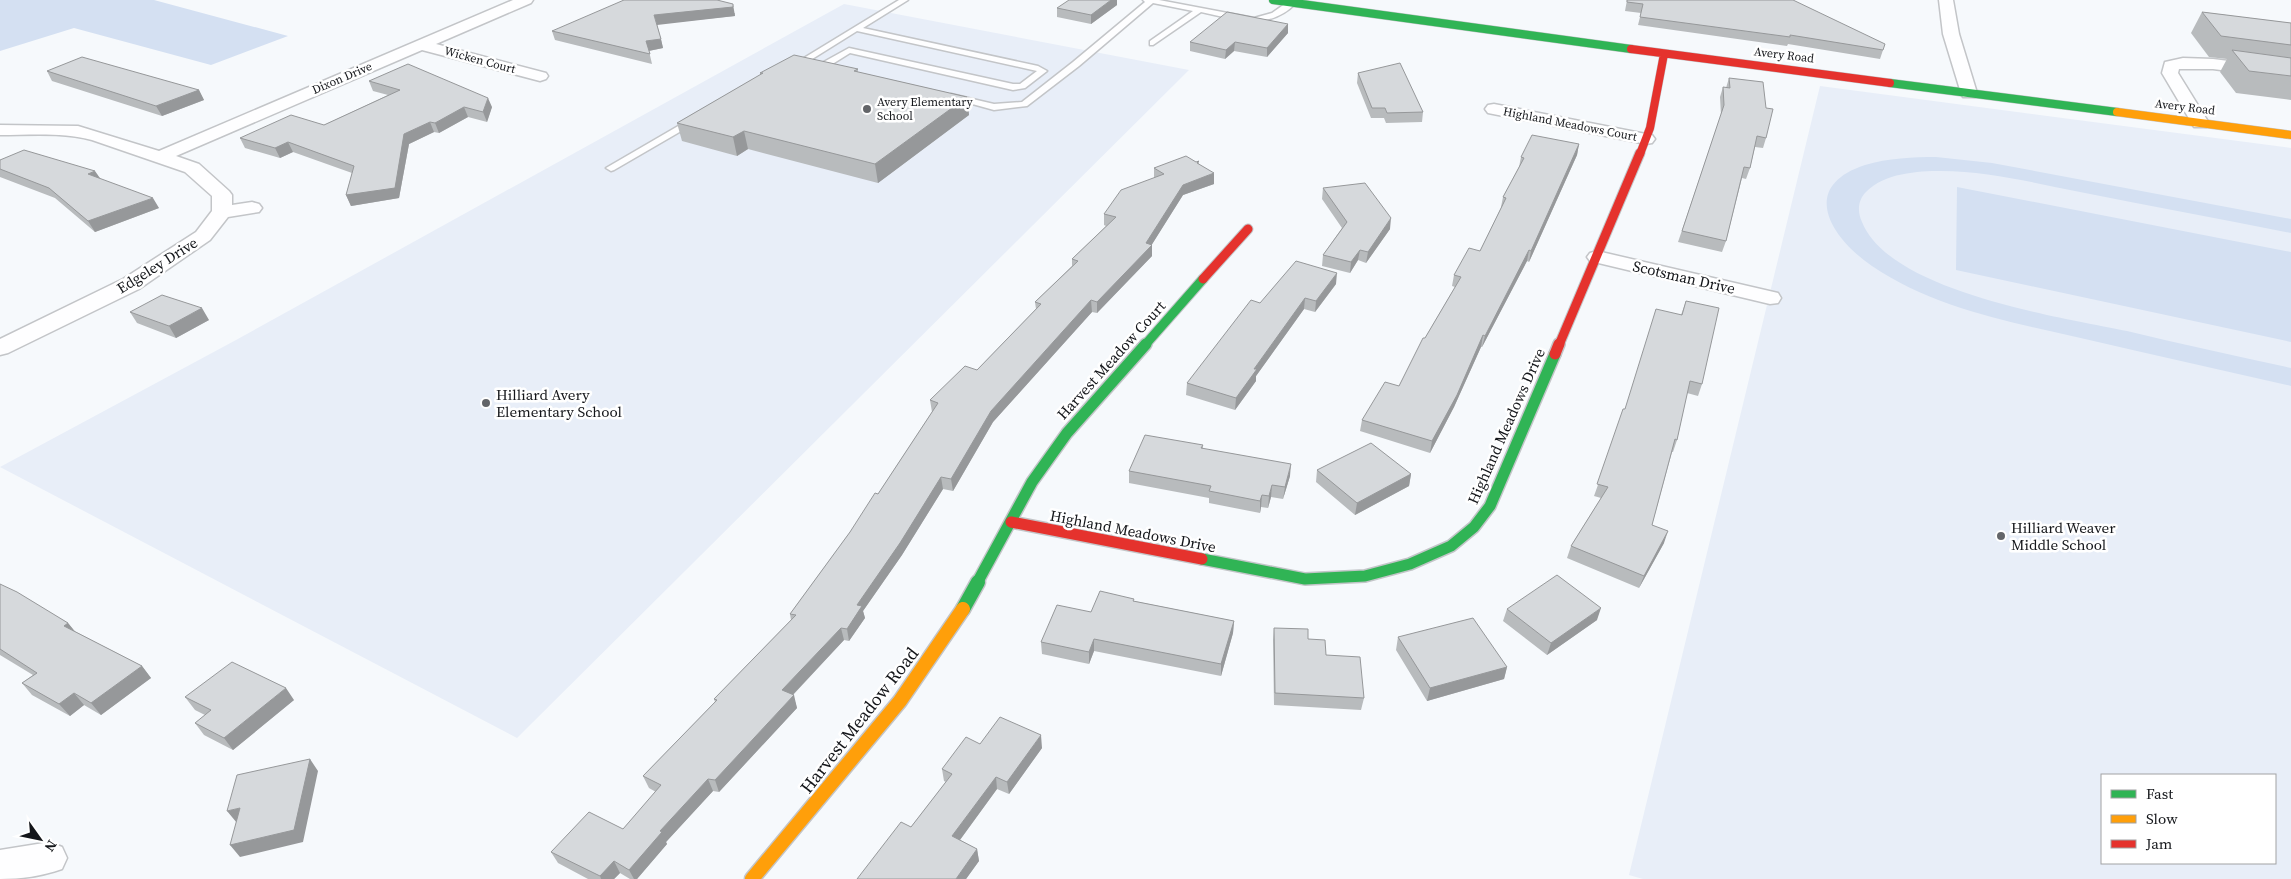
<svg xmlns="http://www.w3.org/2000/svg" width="2291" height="879" font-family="'Source Serif 4',serif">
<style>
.built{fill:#e8eef8;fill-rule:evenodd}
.green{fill:#d4e0f2}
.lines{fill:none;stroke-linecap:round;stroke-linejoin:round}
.lane-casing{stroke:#c3c5c8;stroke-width:3}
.street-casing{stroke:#c3c5c8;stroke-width:3}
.fast-far3-casing{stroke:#c3c5c8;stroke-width:9}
.fast-far2-casing{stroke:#c3c5c8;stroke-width:11}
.fast-far1-casing{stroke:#c3c5c8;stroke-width:14}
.fast-casing{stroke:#c3c5c8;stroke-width:17}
.slow-far1-casing{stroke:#c3c5c8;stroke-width:9}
.slow-casing{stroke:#c3c5c8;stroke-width:17}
.jam-far2-casing{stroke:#c3c5c8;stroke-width:9}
.jam-far1-casing{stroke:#c3c5c8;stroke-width:11}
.jam-casing{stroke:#c3c5c8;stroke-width:14}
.lane{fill:#fefeff;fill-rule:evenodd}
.street{fill:#fefeff;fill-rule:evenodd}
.fast-far3{stroke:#30b455;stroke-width:8}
.fast-far2{stroke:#30b455;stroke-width:9}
.fast-far1{stroke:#30b455;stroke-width:11}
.fast{stroke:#30b455;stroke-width:14}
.slow-far1{stroke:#ff9f0a;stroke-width:8}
.slow{stroke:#ff9f0a;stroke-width:14}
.jam-far2{stroke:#e5322d;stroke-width:8}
.jam-far1{stroke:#e5322d;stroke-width:9}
.jam{stroke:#e5322d;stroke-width:11}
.wall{fill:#b8bbbd}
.shaded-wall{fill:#96989a}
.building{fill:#d6d9dc;stroke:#96989a}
.poi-dot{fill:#636569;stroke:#fff;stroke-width:2}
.labels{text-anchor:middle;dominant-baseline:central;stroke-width:5;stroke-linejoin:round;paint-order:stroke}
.far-street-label{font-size:12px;fill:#14161a;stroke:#fff}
.far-poi-label{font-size:12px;fill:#14161a;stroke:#fff;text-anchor:start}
.street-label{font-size:15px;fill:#14161a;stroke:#fff}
.poi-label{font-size:15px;fill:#14161a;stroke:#fff;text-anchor:start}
.near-street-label{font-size:18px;fill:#14161a;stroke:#fff}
</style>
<rect width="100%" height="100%" fill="#f6f9fc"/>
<path class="built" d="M844 4 1189 70 517 738 0 467 236 340Z
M1820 86 2291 148V879H1643L1629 875ZM2102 775H2275V863H2102Z"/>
<path class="green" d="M0 0H154L288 36 211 65 74 28 0 51Z
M1936 157 1992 163 2291 219V233C2221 219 2150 206 2080 192 2034 183 1988 171 1941 171 1918 171 1884 173 1866 192 1858 200 1857 211 1862 222 1890 292 2060 317 2127 331 2181 344 2236 356 2291 368V386C2222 370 2154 355 2085 339 2012 322 1935 309 1872 266 1831 238 1798 187 1865 165 1888 158 1913 157 1936 157Z
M1957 187 2291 252V342L1956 270Z"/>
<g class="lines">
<g class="lane-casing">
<path id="lane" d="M899 0H908L863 28 1038 66 1047 71 1025 88 1013 90 850 53 826 68H820V64L849 48 1013 84H1020L1037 71 857 31 809 61 815 62V66H809L799 61Z
M1143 0H1159L1254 18 1272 13 1289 1 1296 3C1268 32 1235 19 1201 12L1153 45H1150V41L1193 11 1153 3 1079 66 1027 106 994 110 947 97 951 94 994 104 1022 102 1073 62 1145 2Z
M692 118 696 121 695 123 614 170 611 171 606 168Z"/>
</g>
<g class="street-casing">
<path id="street" d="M513 0H533L531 3 436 44 546 73 548 76 546 79 540 81 422 50 176 156 199 164 229 191 232 195V205L252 202 259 204 262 208 259 212 228 217 210 240 139 289 8 353 0 355V339L123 279 196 232 212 211V196L185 172 92 140C62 132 30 135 0 135V125L78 126 159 151Z
M1939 0H1953L1959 34 1977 93 1975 97H1963L1961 93 1943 34Z
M2183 58 2213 59 2291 69V79L2213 69H2179L2178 73 2209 123 2206 127H2194L2162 73 2165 62Z
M1494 104 1646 134 1652 135 1655 139 1652 143 1646 144 1488 113 1485 109 1488 105Z
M1597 251 1778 293 1781 298 1778 303 1770 304 1590 261 1587 257 1590 253Z
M50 842 62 847 67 858 62 869C42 876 21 879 0 879V850Z"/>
</g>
<g class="fast-far3-casing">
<path id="fast-far3" d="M1273 0 1631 49
M1890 83 2117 112"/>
</g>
<g class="fast-far2-casing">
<path id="fast-far2" d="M1145 345 1203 279"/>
</g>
<g class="fast-far1-casing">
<path id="fast-far1" d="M1202 559 1305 579 1365 576 1410 564 1451 546 1474 527 1490 506 1555 354
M977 583 1032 482 1067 433 1146 344"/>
</g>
<g class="fast-casing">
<path id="fast" d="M963 609 978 582"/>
</g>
<g class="slow-far1-casing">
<path id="slow-far1" d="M2117 112 2291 135"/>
</g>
<g class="slow-casing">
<path id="slow" d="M752 879 900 701 963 609"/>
</g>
<g class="jam-far2-casing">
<path id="jam-far2" d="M1631 49 1890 83
M1640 154 1650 128 1664 54"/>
</g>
<g class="jam-far1-casing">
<path id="jam-far1" d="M1203 279 1248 229
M1559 345 1640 153"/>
</g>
<g class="jam-casing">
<path id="jam" d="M1555 354 1559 344
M1011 522 1202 559"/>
</g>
<use href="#lane" class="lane"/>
<use href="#street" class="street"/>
<use href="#fast-far3" class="fast-far3"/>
<use href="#fast-far2" class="fast-far2"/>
<use href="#fast-far1" class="fast-far1"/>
<use href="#fast" class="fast"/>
<use href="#slow-far1" class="slow-far1"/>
<use href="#slow" class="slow"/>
<use href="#jam-far2" class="jam-far2"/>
<use href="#jam-far1" class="jam-far1"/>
<use href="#jam" class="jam"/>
</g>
<path class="wall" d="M1627 0 1883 50 1880 59 1788 44 1787 46 1638 25 1641 13 1625 11Z
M1117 5 1091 24 1057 17V8Z
M2202 12 2291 23V100L2236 93 2220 72 2227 59 2209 57 2191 33Z
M735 13V16L657 24 663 48 649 51 652 64 555 40 552 31Z
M1288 24V33L1267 57 1234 51 1225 59 1190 51V42Z
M858 69V72L967 97 969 115 878 183 748 149 737 156 682 141 677 123 760 75V73Z
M47 71 199 90 204 100 162 116 52 81Z
M1358 73 1423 112 1422 122 1386 123 1384 118H1371L1357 83Z
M1729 78 1766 138 1763 148 1755 147 1750 168 1746 179 1742 178 1726 241 1722 252 1678 242 1721 115 1720 97 1723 87 1726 88Z
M369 81 492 107 487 122 468 117 439 133 434 132 409 144 399 198 351 206 346 195 352 173 293 152 280 158 245 148 240 138 324 125 388 95 373 91Z
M1579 144 1577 155 1529 262 1527 261 1482 347H1481L1454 407 1430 453 1360 431 1362 420 1399 386 1425 338 1455 287 1452 286 1454 275 1480 251 1501 208V207L1503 197 1519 167 1521 157Z
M0 160 100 179 159 208 95 232 55 198 0 177Z
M1199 161V164L1214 184 1183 195 1152 244V256L1097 313 1092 312 993 422 953 491 943 489 902 555 863 611 865 618 849 641 844 640 793 695 797 708 719 792 713 791 666 842 667 844 637 879H630L620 873 614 879H588L558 863 551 852 623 829 656 792 649 788 643 776 715 702 714 699 791 620 790 614 878 494 932 412 930 400 977 370 1036 309 1035 302 1072 266V259L1106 226 1104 225V214L1154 178V168L1196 162Z
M1323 188 1390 229 1366 263 1358 260 1350 273 1322 266 1323 255 1342 228 1322 199Z
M1336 284 1315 312 1304 309 1256 376V381L1235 410 1186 395 1187 383 1260 303Z
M1686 301 1702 384 1698 396 1687 393 1677 440 1673 452H1672L1652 525 1664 543 1639 588 1567 558 1571 546 1601 498 1594 496 1625 409 1681 315Z
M130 312 209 320 176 338 137 323Z
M1203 445V449L1290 476 1283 499 1271 497 1268 508 1261 507 1260 513 1209 503V498L1129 483V471Z
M1317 470 1411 474 1409 486 1355 515 1316 482Z
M0 584 68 623 74 631 142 666 151 678 101 715 84 705 70 716 32 695 22 683 33 675 0 655Z
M1134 601 1234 621 1233 633 1221 676 1094 651 1089 664 1042 654 1041 642 1091 612Z
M1507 609 1597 620 1547 655 1503 621Z
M1274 628 1326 655 1364 698 1361 710 1274 705 1273 640Z
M1398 637 1507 667 1504 679 1427 701 1396 650Z
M185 697 294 700 233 750 204 735 195 723 205 715 195 710Z
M980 744 1042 748 1009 794 997 789 960 840 977 849 979 861 966 879H857L911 827 946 782 944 781 942 769Z"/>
<path class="shaded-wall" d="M1111 0H1117V5L1091 24V15Z
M733 4 735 16 657 25 654 15Z
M1288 24V33L1267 57V48Z
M661 39 663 48 648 51 646 41Z
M1235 42 1234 51 1225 59 1226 50Z
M199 90 204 100 162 116 156 106Z
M967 97 969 115 878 183 875 164Z
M488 98 492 107 487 122 483 112Z
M464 107 468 117 439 133 435 123Z
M430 122 434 132 409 144 399 198 351 206 346 195 404 134Z
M744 131 748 149 737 156 733 137Z
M288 142 293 152 280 158 275 148Z
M1579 144 1577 155 1529 262 1531 251Z
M95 171 102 181 88 174Z
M1214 173V184L1183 195 1151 246 1152 245V256L1097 313V302L1146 243 1183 185Z
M153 198 159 208 95 232 88 221Z
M1391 218 1390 229 1366 263 1368 252Z
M1360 250 1358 260 1350 273 1351 262Z
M1529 250 1527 261 1482 347 1485 336Z
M1337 273 1336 284 1315 312 1316 301Z
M1305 298 1304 309 1256 376V381L1235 410 1236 398 1254 369Z
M1091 300 1092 312 993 422 953 491 951 479 991 411Z
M202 308 209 320 176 338 169 326Z
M1483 335 1481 347 1454 407 1430 453 1432 441Z
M1291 464 1290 476 1283 499 1285 487Z
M1411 474 1409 486 1355 515 1357 503Z
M941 477 943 489 902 555 863 611 865 618 849 641 847 629 857 605Z
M1272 485 1271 497 1268 508 1269 496Z
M1262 495 1261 507 1260 513V501Z
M1668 531 1664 543 1639 588 1644 576Z
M1601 608 1597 620 1547 655 1551 643Z
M1234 621 1233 633 1221 676V664Z
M68 623 78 635 64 626Z
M841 628 844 640 786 702 782 690Z
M1094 639V651L1089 664V652Z
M142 666 151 678 101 715 91 703Z
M1507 667 1504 679 1427 701 1430 688Z
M286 688 294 700 233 750 224 738Z
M74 693 84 705 70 716 59 704Z
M794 695 797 708 719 792 715 780Z
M1041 735 1042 748 1009 794 1007 782Z
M310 759 318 771 303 842 240 857 230 845Z
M996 777 997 789 954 848 952 836Z
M708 779 713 791 666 842 667 844 637 879H634L629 870 660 831Z
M240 808 237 823 227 811Z
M977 849 979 861 966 879H956Z
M614 861 620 873 614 879H601L600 876Z"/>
<path class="building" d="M624 0H717L733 4V7L654 15 661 39 646 41 650 54 552 31Z
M1069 0H1111L1091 15 1057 8Z
M1627 0H1793L1885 44 1883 50 1790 35V37L1640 17 1643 4 1627 2Z
M1227 12 1288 24 1267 48 1235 42 1226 50 1190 42Z
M2202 12 2291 23V45L2221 36Z
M2232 50 2291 58V76L2249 71Z
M794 55 858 69 854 71 967 97 875 164 744 131 733 137 677 123 763 73H760Z
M82 57 199 90 156 106 47 71Z
M1400 63 1423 112 1387 113 1385 108H1372L1358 73Z
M408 64 488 98 483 112 464 107 435 123 430 122 404 134 395 188 346 195 354 166 288 142 275 148 240 138 291 115 324 125 400 90 369 81Z
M1729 78 1763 82 1766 108 1773 109 1766 138 1757 136 1750 168 1744 167 1726 241 1682 231 1724 105 1723 87 1730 88Z
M1532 135 1579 144 1531 251 1529 250 1485 336 1483 335 1457 395 1432 441 1362 420 1385 382 1399 386 1423 338H1425L1461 277 1454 275 1469 248 1480 251 1506 198 1503 197 1524 158 1521 157Z
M24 150 95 171 88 174 153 198 88 221 49 188 0 169V160Z
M1186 156 1196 162 1199 161 1197 163 1214 173 1183 185 1146 243 1152 245 1097 302 1091 300 991 411 951 479 941 477 900 543 857 605 862 606 847 629 841 628 782 690 794 695 715 780 708 779 660 831 662 832 629 870 614 861 600 876 551 852 589 812 623 829 661 785 643 776 717 700 714 699 796 615 790 614 850 532 875 493 878 494 938 403 930 400 965 366 977 370 1041 304 1035 302 1078 261 1072 259 1116 217 1104 214 1121 190 1164 174 1154 168Z
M1365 183 1391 218 1368 252 1360 250 1351 262 1323 255 1347 222 1323 188Z
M1296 261 1337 273 1316 301 1305 298 1254 369H1257L1236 398 1187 383 1251 300 1260 303Z
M162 295 202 308 169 326 130 312Z
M1686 301 1719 308 1702 384 1690 381 1677 440 1675 439 1652 525 1668 531 1644 576 1571 546 1608 487 1597 484 1623 409H1625L1656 309 1682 315Z
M1145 435 1203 445 1201 448 1291 464 1285 487 1272 485 1269 496 1262 495 1260 501 1209 491 1211 486 1129 471Z
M1371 443 1411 474 1357 503 1317 470Z
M1557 575 1601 608 1551 643 1507 609Z
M0 584 17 592 68 623 64 626 142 666 91 703 74 693 59 704 22 683 37 673 0 649Z
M1100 591 1134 599 1133 601 1234 621 1221 664 1094 639 1089 652 1041 642 1057 605 1091 612Z
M1473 618 1507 667 1430 688 1398 637Z
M1274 628 1308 629V639L1325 640 1326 655 1360 657 1364 698 1275 693Z
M232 662 286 688 224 738 195 723 211 710 185 697Z
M1000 717 1041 735 1007 782 996 777 952 836 977 849 956 879H857L901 822 911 827 952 774 942 769 966 737 980 744Z
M310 759 294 830 230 845 240 808 227 811 237 775Z"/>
<g class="poi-dot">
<circle cx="867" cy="109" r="5"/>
<circle cx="486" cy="403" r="5"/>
<circle cx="2001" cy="536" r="5"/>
</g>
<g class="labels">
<g class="far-street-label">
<text transform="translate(1784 55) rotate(7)">Avery Road</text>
<text transform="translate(480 60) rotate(15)">Wicken Court</text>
<text transform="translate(342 78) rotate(-23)">Dixon Drive</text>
<text transform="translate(2185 107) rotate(7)">Avery Road</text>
<text transform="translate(1570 124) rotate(11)">Highland Meadows Court</text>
</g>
<g class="far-poi-label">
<text x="877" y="102">Avery Elementary<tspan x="877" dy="14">School</tspan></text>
</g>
<g class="street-label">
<text transform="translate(157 265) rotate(-32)">Edgeley Drive</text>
<text transform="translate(1684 277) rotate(13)">Scotsman Drive</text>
<text transform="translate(1111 360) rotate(-48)">Harvest Meadow Court</text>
<text transform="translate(1506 426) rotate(-66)">Highland Meadows Drive</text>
<text transform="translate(1133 531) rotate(11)">Highland Meadows Drive</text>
</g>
<g class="poi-label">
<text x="496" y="394">Hilliard Avery<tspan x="496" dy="17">Elementary School</tspan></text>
<text x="2011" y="527">Hilliard Weaver<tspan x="2011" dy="17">Middle School</tspan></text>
</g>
<g class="near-street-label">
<text transform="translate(859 720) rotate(-52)">Harvest Meadow Road</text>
</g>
</g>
<rect x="2101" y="774" width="175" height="90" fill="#ffffff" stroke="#a1a2a3"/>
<rect x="2111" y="790" width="25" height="8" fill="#30b455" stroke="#a1a2a3"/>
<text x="2146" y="799" font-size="15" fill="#14161a">Fast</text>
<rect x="2111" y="815" width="25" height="8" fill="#ff9f0a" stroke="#a1a2a3"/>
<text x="2146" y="824" font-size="15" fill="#14161a">Slow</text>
<rect x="2111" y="840" width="25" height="8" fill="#e5322d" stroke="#a1a2a3"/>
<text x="2146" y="849" font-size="15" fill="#14161a">Jam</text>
<g transform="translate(40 839) rotate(123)" stroke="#ffffff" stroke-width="4" paint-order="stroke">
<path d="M0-4L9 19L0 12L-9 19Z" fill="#14161a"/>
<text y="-8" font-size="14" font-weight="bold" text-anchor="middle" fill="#14161a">N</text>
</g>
</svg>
